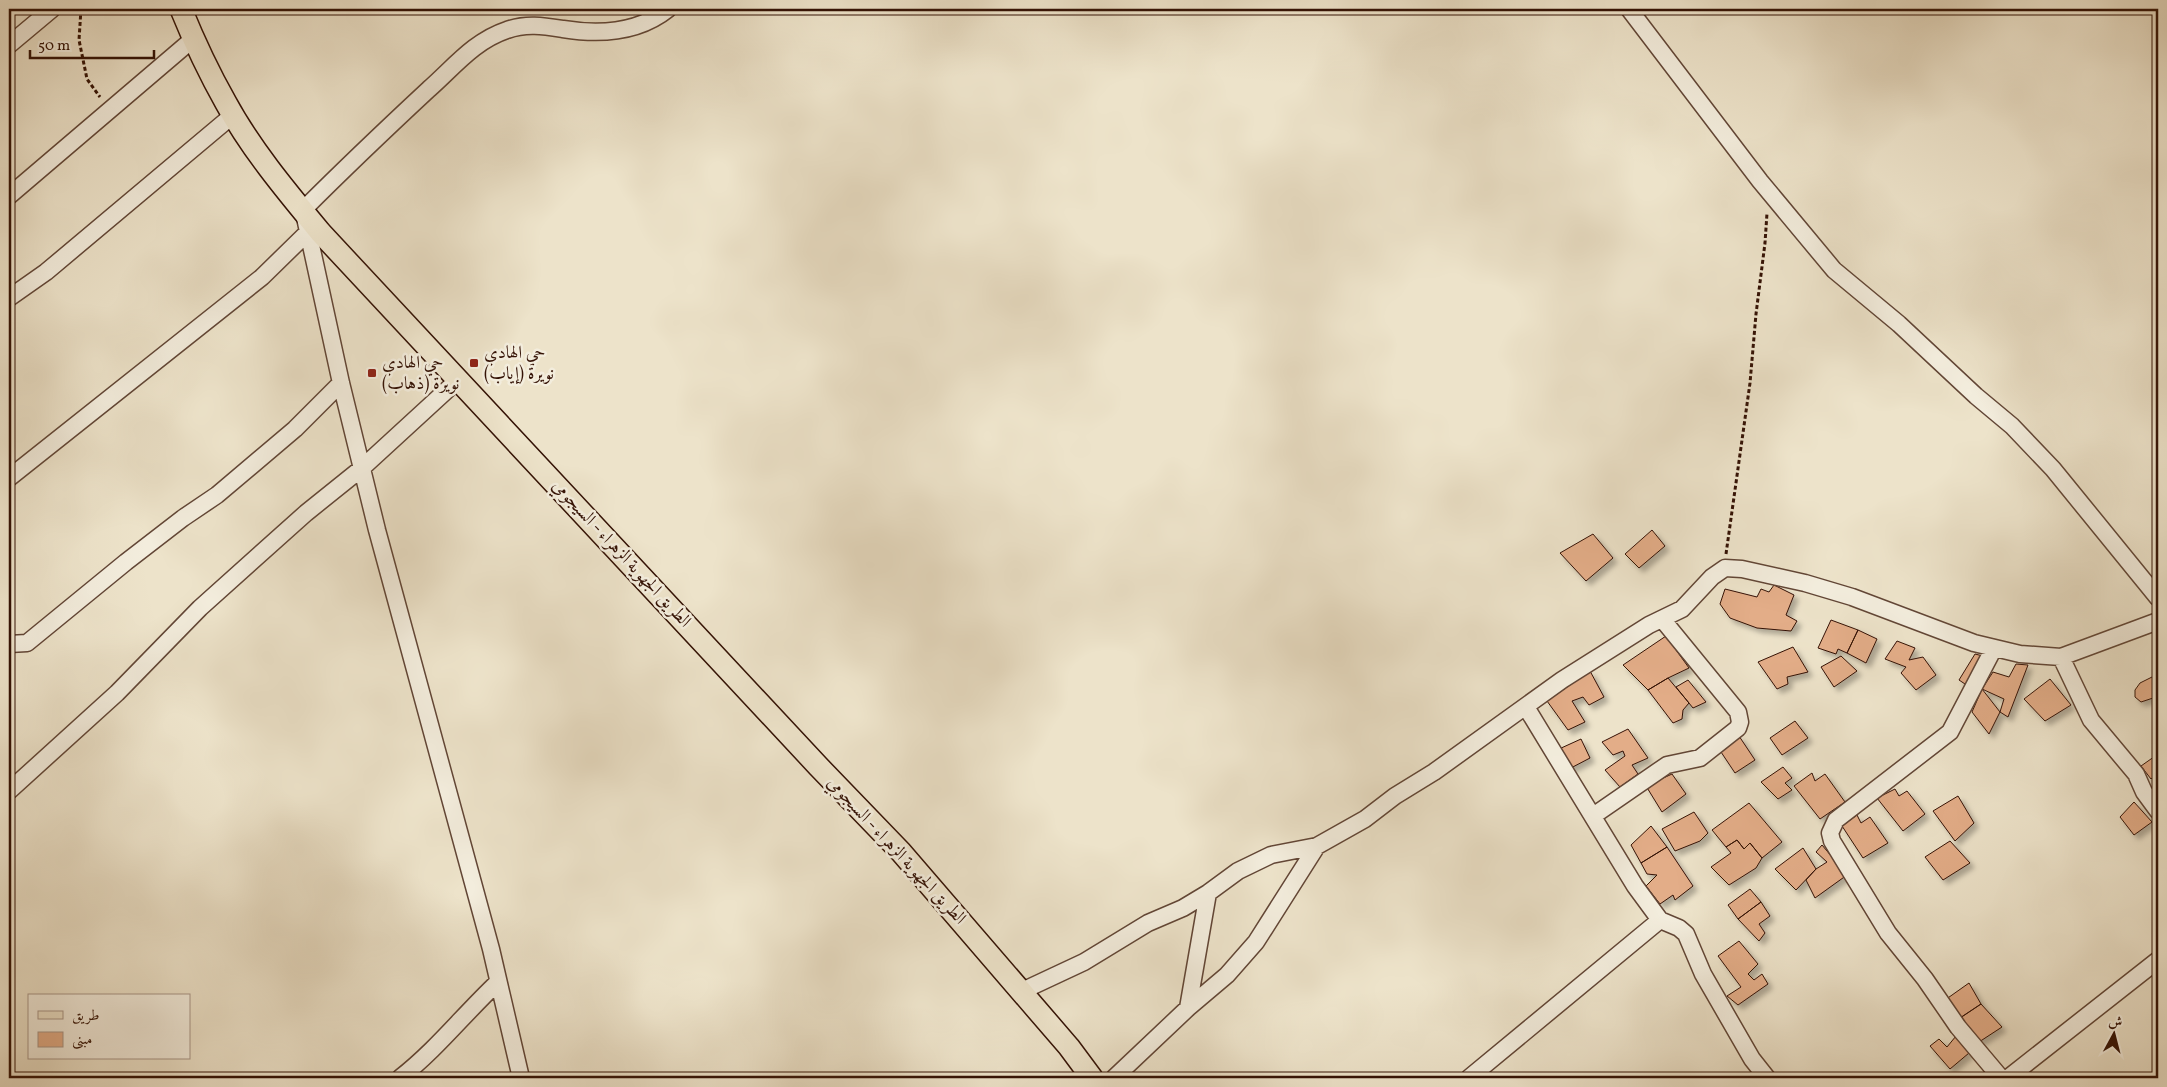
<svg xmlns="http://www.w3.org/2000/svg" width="2167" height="1087" font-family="Vollkorn,Amiri,serif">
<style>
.building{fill:#e3ad88;stroke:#341205;filter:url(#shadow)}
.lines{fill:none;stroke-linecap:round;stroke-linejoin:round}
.minor-casing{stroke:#624636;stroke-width:19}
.major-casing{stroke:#341205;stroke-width:24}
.path{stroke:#341205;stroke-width:3;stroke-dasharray:4 2.5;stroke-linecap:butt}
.minor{stroke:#f3eddd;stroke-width:16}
.major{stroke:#ede3ca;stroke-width:21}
.poi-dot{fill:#8f2418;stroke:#f3eddd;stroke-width:2}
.labels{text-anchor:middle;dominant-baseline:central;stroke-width:5;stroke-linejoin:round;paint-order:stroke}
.poi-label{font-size:18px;fill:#341205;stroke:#f3eddd;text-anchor:start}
.street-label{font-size:18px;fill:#341205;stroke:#f3eddd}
</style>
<defs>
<filter id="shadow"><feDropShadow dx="4.5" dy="4.5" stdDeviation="2.5" flood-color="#0004"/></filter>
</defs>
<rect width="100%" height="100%" fill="#ede3ca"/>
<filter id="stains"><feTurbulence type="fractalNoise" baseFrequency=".004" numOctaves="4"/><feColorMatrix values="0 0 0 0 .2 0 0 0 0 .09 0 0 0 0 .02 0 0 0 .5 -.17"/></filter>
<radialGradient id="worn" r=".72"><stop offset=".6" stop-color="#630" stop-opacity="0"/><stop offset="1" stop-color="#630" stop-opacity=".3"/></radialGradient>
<path class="building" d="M1652 530 1665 546 1639 568 1625 554Z
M1593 534 1613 558 1586 581 1560 553Z
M1774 585 1794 595 1786 615 1797 621 1791 631 1757 628 1730 618 1720 604 1725 589 1757 597 1761 589 1769 592Z
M1831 620 1858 630 1847 653 1838 649 1836 654 1818 648Z
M1858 630 1877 639 1866 663 1847 653Z
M1666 636 1689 668 1668 678 1648 690 1623 665Z
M1897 641 1915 648 1909 660 1923 657 1936 675 1916 690 1901 673 1906 667 1885 659Z
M1793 647 1808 672 1787 677 1788 684 1777 689 1758 662Z
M1975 654 1983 656 1968 686 1959 680Z
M1841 656 1857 671 1834 687 1821 667Z
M2016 664 2028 665 2008 717 2000 712 2004 699 1982 689 1993 672 2009 677Z
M1590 671 1604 697 1589 705 1583 697 1572 701 1585 722 1568 730 1547 701Z
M2154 676 2158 684V705L2154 706 2153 698 2141 702 2135 697V690L2140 683Z
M1668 678 1689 703 1683 710 1682 719 1673 723 1648 690Z
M2050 679 2071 705 2045 721 2024 699Z
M1688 680 1706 702 1693 708 1676 687Z
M1982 689 2000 712 1989 734 1972 712Z
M1795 721 1808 738 1782 755 1770 738Z
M1628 729 1648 758 1632 765 1638 774 1620 787 1605 770 1625 756 1623 751 1613 755 1602 742Z
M1739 736 1755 760 1735 773 1719 749Z
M1581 739 1590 758 1569 769 1559 749Z
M2158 754V772L2151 779 2141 766Z
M1783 767 1792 778 1785 783 1792 790 1778 799 1761 782Z
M1812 773 1815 781 1825 774 1845 802 1820 819 1794 786Z
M1672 774 1686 794 1662 812 1646 786Z
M1895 789 1899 796 1907 791 1925 814 1903 831 1877 798Z
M1958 796 1974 823 1955 841 1933 811Z
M2134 802 2152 822 2134 835 2120 817Z
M1749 803 1782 842 1762 858 1750 843 1744 849 1737 840 1726 847 1712 830Z
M1694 812 1708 833 1700 841 1675 851 1662 829Z
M1857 815 1861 823 1870 817 1888 843 1863 858 1842 826Z
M1651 826 1667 847 1641 863 1631 845Z
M1737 840 1744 849 1750 843 1762 858 1756 868 1729 885 1711 867 1731 853 1726 847Z
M1950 841 1970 863 1943 880 1925 857Z
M1822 845 1847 875 1815 898 1806 880 1816 869 1827 862 1816 852Z
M1667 847 1693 886 1675 900 1673 895 1660 904 1646 886 1657 875 1647 874 1641 863Z
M1803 848 1816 869 1796 890 1775 869Z
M1750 889 1761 902 1738 919 1728 905Z
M1761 902 1770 916 1759 924 1765 933 1759 941 1738 919Z
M1739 941 1758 964 1748 974 1754 980 1762 974 1768 984 1738 1005 1727 996 1741 987 1718 956Z
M1969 983 1981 1004 1960 1018 1945 1000Z
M1981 1004 2002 1027 1979 1042 1960 1018Z
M1956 1036 1969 1053 1950 1069 1930 1046 1939 1039 1947 1047Z"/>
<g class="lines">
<g class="minor-casing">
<path id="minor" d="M1629 9 1760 181 1834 270 1899 324 1976 396 2012 426 2053 469 2158 598
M9 45 52 9
M9 196 193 39
M303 210C344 169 386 129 429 89 454 67 474 41 507 30 526 23 544 26 563 29 600 35 638 33 668 9
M304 213 341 383 377 530 491 949 521 1078
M9 298 46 272 233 115
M9 478 262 277 308 232
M9 644 27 643 126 562 183 518 217 495 295 429 341 383
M1994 648 1950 732 1836 820 1830 833 1832 841 1888 933 1925 979 1958 1027 2001 1078
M2061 657 2091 720 2136 774 2144 792 2158 811
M1526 707 1635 886 1660 920 1679 928 1686 934 1703 974 1752 1059 1767 1078
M9 791 117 693 200 608 306 513 362 468 459 379
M1593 816 1667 765 1700 758 1738 728 1740 722 1738 712 1662 619
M1022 991 1084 962 1148 923 1183 908 1208 893 1238 871 1271 855 1317 846 1365 819 1395 796 1434 772 1562 680 1649 625 1682 609 1712 577 1725 568 1742 569 1805 583 1852 597 1974 643 2020 654 2061 657 2158 621
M1188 1008 1208 893
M400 1078C437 1049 464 1014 498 982
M1114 1078 1188 1008 1227 975 1256 942 1317 846
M1469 1078 1660 920
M2008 1078 2158 960"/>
</g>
<g class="major-casing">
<path id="major" d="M181 9C194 41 209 73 226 103 251 149 287 192 321 233L818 766 901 852 1069 1047 1092 1078"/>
</g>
<path class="path" d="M81 9 79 40 87 79 100 97
M1726 554 1750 383 1756 314 1765 243 1767 213"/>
<use href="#minor" class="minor"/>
<use href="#major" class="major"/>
</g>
<g class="poi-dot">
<rect x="469" y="358" width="10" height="10" rx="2.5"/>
<rect x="367" y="368" width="10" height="10" rx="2.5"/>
</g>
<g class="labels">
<g class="poi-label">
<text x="484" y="353">حي الهادي<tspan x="484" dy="21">نويرة (إياب)</tspan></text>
<text x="382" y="363">حي الهادي<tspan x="382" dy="21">نويرة (ذهاب)</tspan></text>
</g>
<g class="street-label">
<text transform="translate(621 554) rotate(47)">الطريق الجهوية الزهراء - السيجومي</text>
<text transform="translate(896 851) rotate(47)">الطريق الجهوية الزهراء - السيجومي</text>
</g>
</g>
<rect width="2167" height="1087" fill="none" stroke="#ede3ca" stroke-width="30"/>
<rect x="10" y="10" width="2147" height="1067" fill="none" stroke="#341205" stroke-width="2.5"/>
<rect x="15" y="15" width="2137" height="1057" fill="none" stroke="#341205"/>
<rect x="28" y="994" width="162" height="65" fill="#f3eddd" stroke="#a79587"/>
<rect x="38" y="1011" width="25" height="8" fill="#ede3ca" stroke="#a79587"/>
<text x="72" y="1020" font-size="15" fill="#341205">طريق</text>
<rect x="38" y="1032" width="25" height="15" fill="#e3ad88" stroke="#a79587"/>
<text x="72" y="1044" font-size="15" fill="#341205">مبنى</text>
<g transform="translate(2114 1034) rotate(7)" stroke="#f3eddd" stroke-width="4" paint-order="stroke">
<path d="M0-4L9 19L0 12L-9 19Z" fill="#341205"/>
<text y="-8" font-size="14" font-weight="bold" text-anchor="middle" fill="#341205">ش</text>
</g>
<path d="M30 50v8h124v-8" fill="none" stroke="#341205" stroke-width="2.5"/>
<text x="38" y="50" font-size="15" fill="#341205" stroke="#f3eddd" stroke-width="4" paint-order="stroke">50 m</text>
<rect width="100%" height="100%" filter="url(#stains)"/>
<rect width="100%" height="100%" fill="url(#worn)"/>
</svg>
